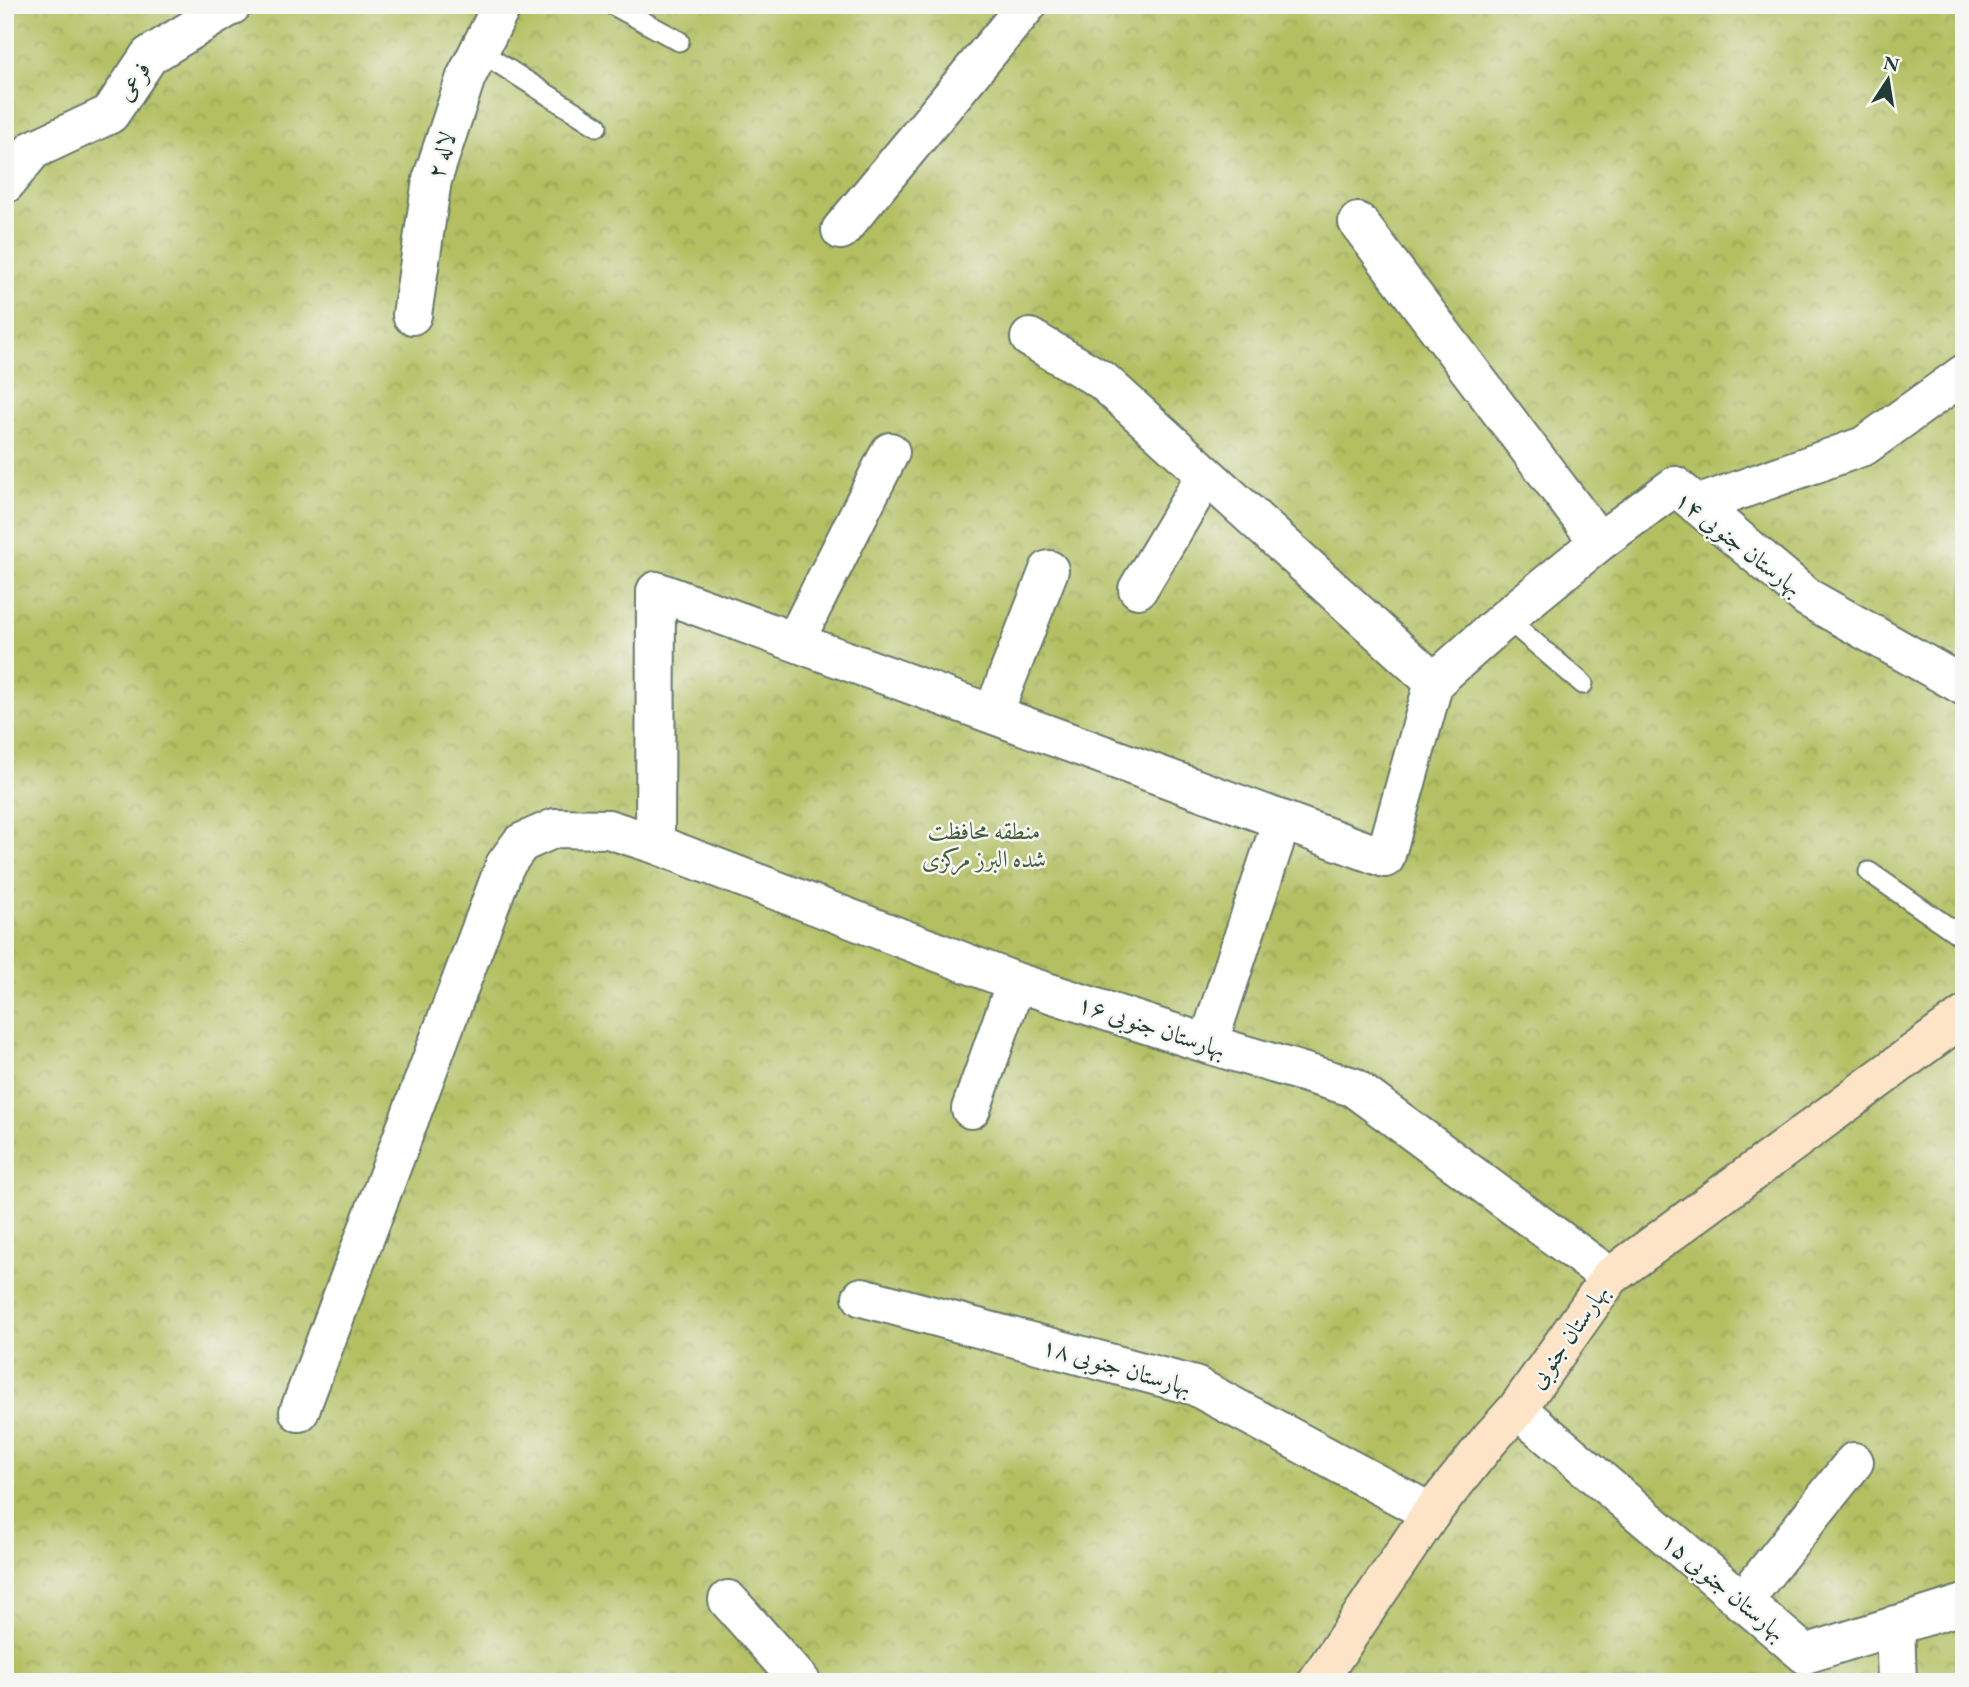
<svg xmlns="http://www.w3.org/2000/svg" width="1969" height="1687" font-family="'EB Garamond',Amiri,serif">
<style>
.park{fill:url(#park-crowns);stroke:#697e4a;stroke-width:2}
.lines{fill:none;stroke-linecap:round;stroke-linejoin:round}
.lane-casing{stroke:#68796b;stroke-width:23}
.street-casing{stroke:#68796b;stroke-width:42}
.secondary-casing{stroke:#68796b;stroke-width:42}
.lane{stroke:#fff;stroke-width:19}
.street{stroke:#fff;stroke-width:38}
.secondary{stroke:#fee4c6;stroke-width:38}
.labels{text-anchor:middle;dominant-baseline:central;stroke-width:5;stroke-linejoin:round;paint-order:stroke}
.street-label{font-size:24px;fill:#1f3d34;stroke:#f6f6f2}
.park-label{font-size:24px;fill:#445e3f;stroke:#f6f6f2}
</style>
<defs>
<pattern id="park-crowns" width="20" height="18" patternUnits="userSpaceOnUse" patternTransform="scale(1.75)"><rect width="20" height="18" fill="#b3bf61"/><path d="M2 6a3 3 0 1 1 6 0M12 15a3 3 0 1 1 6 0" fill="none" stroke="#919c51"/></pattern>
</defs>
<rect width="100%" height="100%" fill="#f6f6f2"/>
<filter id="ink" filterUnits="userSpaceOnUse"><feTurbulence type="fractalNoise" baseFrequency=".0143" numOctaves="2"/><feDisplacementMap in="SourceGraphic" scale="14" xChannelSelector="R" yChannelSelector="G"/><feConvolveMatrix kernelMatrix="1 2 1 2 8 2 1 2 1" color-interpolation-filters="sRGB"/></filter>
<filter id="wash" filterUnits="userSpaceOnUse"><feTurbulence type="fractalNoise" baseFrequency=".00686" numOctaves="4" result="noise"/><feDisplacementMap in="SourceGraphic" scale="28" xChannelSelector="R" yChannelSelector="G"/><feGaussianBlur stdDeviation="1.57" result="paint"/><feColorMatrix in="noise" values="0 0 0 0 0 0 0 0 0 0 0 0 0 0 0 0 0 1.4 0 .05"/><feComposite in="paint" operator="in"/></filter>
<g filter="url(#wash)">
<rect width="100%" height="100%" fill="#efe8d2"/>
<path class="park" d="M5 5H1964V1682H5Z"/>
</g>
<g filter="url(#ink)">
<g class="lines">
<g class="lane-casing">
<path id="lane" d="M613 5 679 41
M479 51 597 126
M1506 618 1583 684
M1869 872 1964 938"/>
</g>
<g class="street-casing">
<path id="street" d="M5 184 33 150 110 114 149 56 232 5
M1358 222 1599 542
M841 230 1027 5
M412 315 432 180 466 77 502 5
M1030 338 1103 381 1434 682
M1697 505 1864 446 1964 374
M1138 589 1206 475
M795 641 890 452
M1434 682 1506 618 1599 542 1675 486 1808 598 1964 686
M993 714 1049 570
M655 844 656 591 1385 858 1434 682
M1208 1044 1282 820
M971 1109 1016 982
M862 1297 1195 1386 1431 1513
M1517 1409 1805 1654 1964 1604
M299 1412 505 865 521 843 555 828 608 829 655 844 1016 982 1208 1044 1353 1087 1610 1277
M728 1600 801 1682
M1742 1602 1854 1462
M1895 1625 1897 1682"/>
</g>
<g class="secondary-casing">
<path id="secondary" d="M1317 1682 1431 1513 1490 1439 1517 1409 1610 1277 1964 1016"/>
</g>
<use href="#lane" class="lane"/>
<use href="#street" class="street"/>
<use href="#secondary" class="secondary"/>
</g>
</g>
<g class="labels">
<g class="street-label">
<text transform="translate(133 81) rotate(-56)">فرعی</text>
<text transform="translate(441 155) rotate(-73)">لاله ۲</text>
<text transform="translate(1739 543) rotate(38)">بهارستان جنوبی ۱۴</text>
<text transform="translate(1152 1026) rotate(18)">بهارستان جنوبی ۱۶</text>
<text transform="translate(1568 1336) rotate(-55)">بهارستان جنوبی</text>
<text transform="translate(1117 1366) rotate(16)">بهارستان جنوبی ۱۸</text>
<text transform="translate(1724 1586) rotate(40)">بهارستان جنوبی ۱۵</text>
</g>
<g class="park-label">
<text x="984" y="830">منطقه محافظت<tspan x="984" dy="28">شده البرز مرکزی</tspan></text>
</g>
</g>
<rect width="1969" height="1687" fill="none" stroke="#f6f6f2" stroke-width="28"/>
<g transform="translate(1888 80) rotate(12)" stroke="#f6f6f2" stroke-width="5" paint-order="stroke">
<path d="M0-5L12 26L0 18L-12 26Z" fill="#1f3d34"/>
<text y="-10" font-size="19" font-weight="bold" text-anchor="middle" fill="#1f3d34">N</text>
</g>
</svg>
